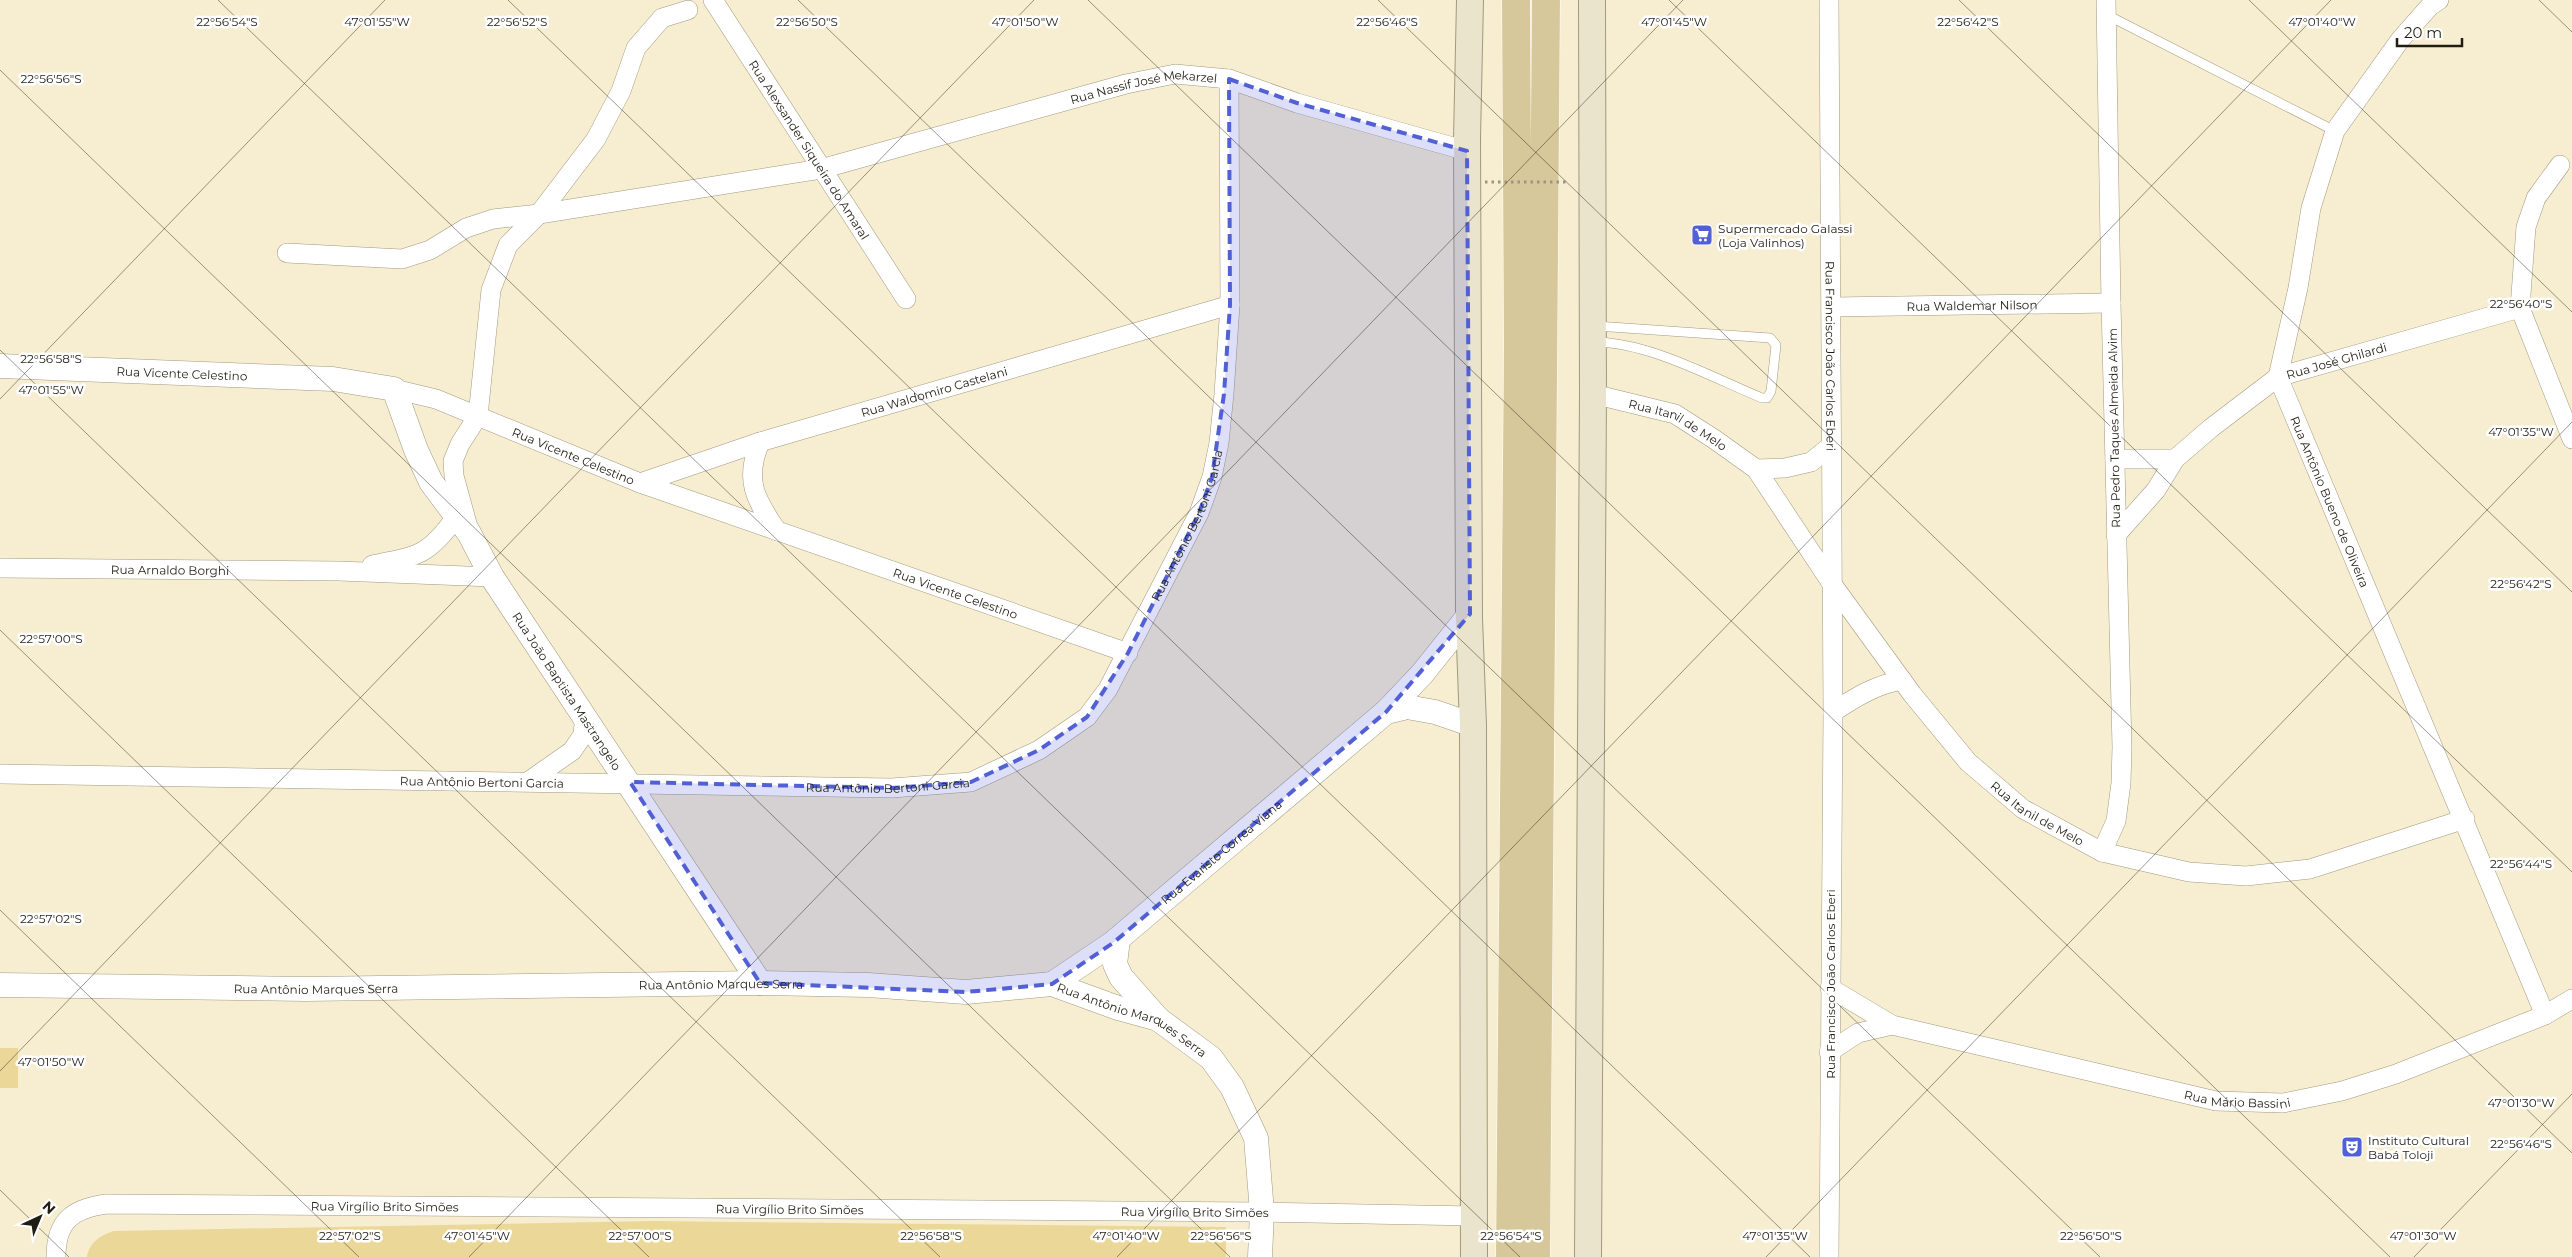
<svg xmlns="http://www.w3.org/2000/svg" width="2572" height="1257" font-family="Montserrat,sans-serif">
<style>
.green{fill:#ebd898}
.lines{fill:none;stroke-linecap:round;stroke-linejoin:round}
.service-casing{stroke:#a1997e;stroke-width:10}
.minor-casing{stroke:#a1997e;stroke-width:20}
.tertiary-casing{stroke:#a1997e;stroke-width:25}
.secondary-casing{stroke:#a1997e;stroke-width:28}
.primary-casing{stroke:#fff;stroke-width:29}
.service{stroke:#fff;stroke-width:9}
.minor{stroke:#fff;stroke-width:19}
.tertiary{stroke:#fff;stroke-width:24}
.secondary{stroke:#eae4cc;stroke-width:26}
.primary{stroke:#d6c89a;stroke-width:28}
.path-bridge{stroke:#9b9480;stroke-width:3;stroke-dasharray:2.5 4;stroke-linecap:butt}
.marked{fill:#5260d6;fill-opacity:0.2;stroke:#5260d6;stroke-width:4;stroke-dasharray:10 6;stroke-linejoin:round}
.ticks{fill:none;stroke:#201d13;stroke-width:1;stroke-opacity:0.45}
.labels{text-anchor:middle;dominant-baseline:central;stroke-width:5;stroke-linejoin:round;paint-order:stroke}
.street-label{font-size:12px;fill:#201d13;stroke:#fff}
.poi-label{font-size:12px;fill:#201d13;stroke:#fff;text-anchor:start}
.ticks-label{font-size:12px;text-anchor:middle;fill:#201d13;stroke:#fff;stroke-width:5;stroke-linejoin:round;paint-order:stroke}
</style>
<rect width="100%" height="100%" fill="#f7eed1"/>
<path class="green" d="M0 1048H18V1088H0Z
M653 1221 1226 1227V1257H87C89 1242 101 1235 114 1231Z"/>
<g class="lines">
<g class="service-casing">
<path id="service" d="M2107 15 2335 131
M1595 342C1651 343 1711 377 1762 398H1767L1771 391 1776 345 1770 338 1596 326"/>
</g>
<g class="minor-casing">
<g id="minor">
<path id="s1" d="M713 0 906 299"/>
<path id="s2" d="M1829 0 1833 712 1829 1257"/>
<path id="s3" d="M2439 0 2430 6 2400 40 2335 131 2311 208 2298 288 2278 377 2545 1015"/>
<path d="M2560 165 2536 198 2526 227 2520 308 2572 439"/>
<path id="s4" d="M287 253 402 259 430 250 466 228 493 219 539 214 821 169 1126 84 1175 74 1229 79 1297 103 1467 151"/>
<path id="s5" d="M1832 307 2111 303"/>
<path id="s6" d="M394 389 436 399 640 483 1128 653"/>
<path id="s7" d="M1593 394 1675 414 1714 439 1756 469 1832 584 1912 694 1968 762 2023 809 2102 852 2189 872 2246 876 2310 869 2465 819"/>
<path d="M760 442C744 480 755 499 777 531"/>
<path d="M2115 459H2175"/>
<path d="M1756 469 1785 468 1811 462 1832 445"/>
<path id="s8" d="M640 483 760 442 1230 305"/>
<path d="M468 527 454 476 453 461 460 444 478 416 491 290 508 245 539 214 596 139 621 91 636 48 662 18 688 10"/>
<path id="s9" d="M2116 535 2156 490 2175 459 2211 428 2278 377 2520 308"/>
<path d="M372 565C418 556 428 556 456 517"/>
<path id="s10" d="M0 568 339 571 492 577"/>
<path d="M1833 712C1856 697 1875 685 1902 680"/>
<path id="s11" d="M0 774 892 788 971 782 1039 750 1087 717 1108 689 1199 513 1212 477 1219 443 1224 394 1230 305 1229 79"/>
<path d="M529 781 572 751 583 735 585 714"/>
<path d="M2102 852 2116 821 2121 783 2122 747 2111 303 2106 0"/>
<path id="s12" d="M1830 988 1892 1025 2216 1101 2283 1103 2342 1091 2396 1074 2545 1015 2572 999"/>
<path d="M1829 1052 1858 1033 1892 1025"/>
<path id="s13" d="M56 1257C56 1221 72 1209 106 1204L1262 1212 1474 1216"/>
</g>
</g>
<g class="tertiary-casing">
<g id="tertiary">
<path id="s14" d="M0 366 333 379 394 389 416 450 431 482 469 533 492 577 760 983"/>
<path d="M1386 712 1407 707 1435 712 1473 725"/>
<path d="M1118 939 1115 964 1121 977 1158 1019"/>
<path id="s15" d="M1052 984 1113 943 1386 712 1422 674 1470 614"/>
<path id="s16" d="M0 985 306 989 760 983 868 985 966 992 1052 984 1118 1008 1158 1019 1211 1058 1232 1087 1256 1138 1262 1212 1260 1257"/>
</g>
</g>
<g class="secondary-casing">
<path id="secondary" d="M1470 0 1467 139 1469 618 1473 725 1474 1257
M1588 1257 1593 394 1592 0"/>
</g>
<g class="primary-casing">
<path id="primary" d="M1510 1257 1518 346 1516 0
M1536 1257 1546 0"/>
</g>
<use href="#service" class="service"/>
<use href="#minor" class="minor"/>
<use href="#tertiary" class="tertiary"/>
<use href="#secondary" class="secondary"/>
<use href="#primary" class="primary"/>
<path class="path-bridge" d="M1485 182H1566"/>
</g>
<path class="marked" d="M1229 79 1297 103 1467 151 1470 614 1386 712 1113 943 1052 984 966 992 760 983 630 782 892 788 971 782 1039 750 1087 717 1128 653 1199 513 1212 477 1224 394 1230 305Z"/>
<path class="ticks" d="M218 0 1520 1257M508 0 1810 1257M798 0 2100 1257M1088 0 2390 1257M1378 0 2572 1153M1669 0 2572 872M1959 0 2572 592M2249 0 2572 312M2539 0 2572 32M0 70 1230 1257M0 350 940 1257M0 399 385 0M0 630 649 1257M0 910 359 1257M0 1071 1034 0M0 1190 69 1257M469 1257 1683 0M1117 1257 2331 0M1766 1257 2572 422M2414 1257 2572 1094"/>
<defs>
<g id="supermarket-square" transform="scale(1.125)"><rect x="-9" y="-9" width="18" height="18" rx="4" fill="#5260d6" stroke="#fff"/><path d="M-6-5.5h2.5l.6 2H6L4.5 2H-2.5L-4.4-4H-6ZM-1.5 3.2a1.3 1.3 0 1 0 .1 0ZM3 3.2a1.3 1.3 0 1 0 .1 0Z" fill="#fff"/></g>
<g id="theatre-square" transform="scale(1.125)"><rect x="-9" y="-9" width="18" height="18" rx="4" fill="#5260d6" stroke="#fff"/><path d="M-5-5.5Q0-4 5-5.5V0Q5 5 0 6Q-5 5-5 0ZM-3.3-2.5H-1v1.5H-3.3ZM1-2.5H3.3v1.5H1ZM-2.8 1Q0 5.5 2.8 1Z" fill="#fff"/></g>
</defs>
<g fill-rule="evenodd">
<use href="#supermarket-square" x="1702" y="235"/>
<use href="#theatre-square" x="2352" y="1147"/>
</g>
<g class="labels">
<g class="street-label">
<text stroke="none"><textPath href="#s4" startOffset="881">Rua Nassif José Mekarzel</textPath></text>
<text stroke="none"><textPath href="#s1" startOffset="178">Rua Alexsander Siqueira do Amaral</textPath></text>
<text stroke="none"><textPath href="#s5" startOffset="140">Rua Waldemar Nilson</textPath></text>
<text stroke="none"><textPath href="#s2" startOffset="356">Rua Francisco João Carlos Eberi</textPath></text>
<text stroke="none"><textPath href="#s9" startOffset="289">Rua José Ghilardi</textPath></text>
<text stroke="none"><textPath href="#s14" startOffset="182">Rua Vicente Celestino</textPath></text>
<text stroke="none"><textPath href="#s8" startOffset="308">Rua Waldomiro Castelani</textPath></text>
<text stroke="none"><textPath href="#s7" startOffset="91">Rua Itanil de Melo</textPath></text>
<text transform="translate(2114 428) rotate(-91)">Rua Pedro Taques Almeida Alvim</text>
<text stroke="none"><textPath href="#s6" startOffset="192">Rua Vicente Celestino</textPath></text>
<text stroke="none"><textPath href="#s3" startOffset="556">Rua Antônio Bueno de Oliveira</textPath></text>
<text stroke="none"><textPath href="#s11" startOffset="1322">Rua Antônio Bertoni Garcia</textPath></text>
<text stroke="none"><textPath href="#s10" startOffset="170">Rua Arnaldo Borghi</textPath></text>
<text stroke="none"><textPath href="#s6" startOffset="598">Rua Vicente Celestino</textPath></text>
<text stroke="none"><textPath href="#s14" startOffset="745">Rua João Baptista Mastrangelo</textPath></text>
<text stroke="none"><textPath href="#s11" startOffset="482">Rua Antônio Bertoni Garcia</textPath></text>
<text stroke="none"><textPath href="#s11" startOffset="888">Rua Antônio Bertoni Garcia</textPath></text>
<text stroke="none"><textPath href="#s7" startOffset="631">Rua Itanil de Melo</textPath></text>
<text stroke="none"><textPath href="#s15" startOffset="215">Rua Evaristo Correa Viana</textPath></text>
<text stroke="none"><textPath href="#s16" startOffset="721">Rua Antônio Marques Serra</textPath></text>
<text transform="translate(1830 984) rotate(-90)">Rua Francisco João Carlos Eberi</text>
<text stroke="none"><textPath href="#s16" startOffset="316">Rua Antônio Marques Serra</textPath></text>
<text stroke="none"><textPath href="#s16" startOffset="1141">Rua Antônio Marques Serra</textPath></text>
<text stroke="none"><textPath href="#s12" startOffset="426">Rua Mário Bassini</textPath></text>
<text stroke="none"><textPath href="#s13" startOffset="361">Rua Virgílio Brito Simões</textPath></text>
<text stroke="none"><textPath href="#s13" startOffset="766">Rua Virgílio Brito Simões</textPath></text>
<text stroke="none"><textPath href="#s13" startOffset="1171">Rua Virgílio Brito Simões</textPath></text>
</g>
<g class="poi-label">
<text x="1718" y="228">Supermercado Galassi<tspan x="1718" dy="14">(Loja Valinhos)</tspan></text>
<text x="2368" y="1140">Instituto Cultural<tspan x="2368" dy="14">Babá Toloji</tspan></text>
</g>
</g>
<g class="ticks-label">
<text x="227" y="26">22°56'54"S</text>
<text x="517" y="26">22°56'52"S</text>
<text x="807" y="26">22°56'50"S</text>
<text x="1387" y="26">22°56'46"S</text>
<text x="1968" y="26">22°56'42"S</text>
<text x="377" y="26">47°01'55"W</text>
<text x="1025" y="26">47°01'50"W</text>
<text x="1674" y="26">47°01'45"W</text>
<text x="2322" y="26">47°01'40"W</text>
<text x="51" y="83">22°56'56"S</text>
<text x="2521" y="308">22°56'40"S</text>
<text x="51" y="363">22°56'58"S</text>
<text x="51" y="394">47°01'55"W</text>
<text x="2521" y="436">47°01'35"W</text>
<text x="2521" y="588">22°56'42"S</text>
<text x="51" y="643">22°57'00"S</text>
<text x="2521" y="868">22°56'44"S</text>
<text x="51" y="923">22°57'02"S</text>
<text x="51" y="1066">47°01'50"W</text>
<text x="2521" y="1107">47°01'30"W</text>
<text x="2521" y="1148">22°56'46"S</text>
<text x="477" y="1240">47°01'45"W</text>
<text x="1126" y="1240">47°01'40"W</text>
<text x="1775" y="1240">47°01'35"W</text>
<text x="2423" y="1240">47°01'30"W</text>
<text x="350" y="1240">22°57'02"S</text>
<text x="640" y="1240">22°57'00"S</text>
<text x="931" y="1240">22°56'58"S</text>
<text x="1221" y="1240">22°56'56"S</text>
<text x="1511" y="1240">22°56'54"S</text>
<text x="2091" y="1240">22°56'50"S</text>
</g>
<g transform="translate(40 1217) rotate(44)" stroke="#ffffff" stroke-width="4" paint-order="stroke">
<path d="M0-4L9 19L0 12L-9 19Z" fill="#201d13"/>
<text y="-8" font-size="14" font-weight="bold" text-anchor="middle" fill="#201d13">N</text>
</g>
<path d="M2397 38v8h65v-8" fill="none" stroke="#201d13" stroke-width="2.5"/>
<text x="2404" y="38" font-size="15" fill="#201d13" stroke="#ffffff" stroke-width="4" paint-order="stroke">20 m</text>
</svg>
